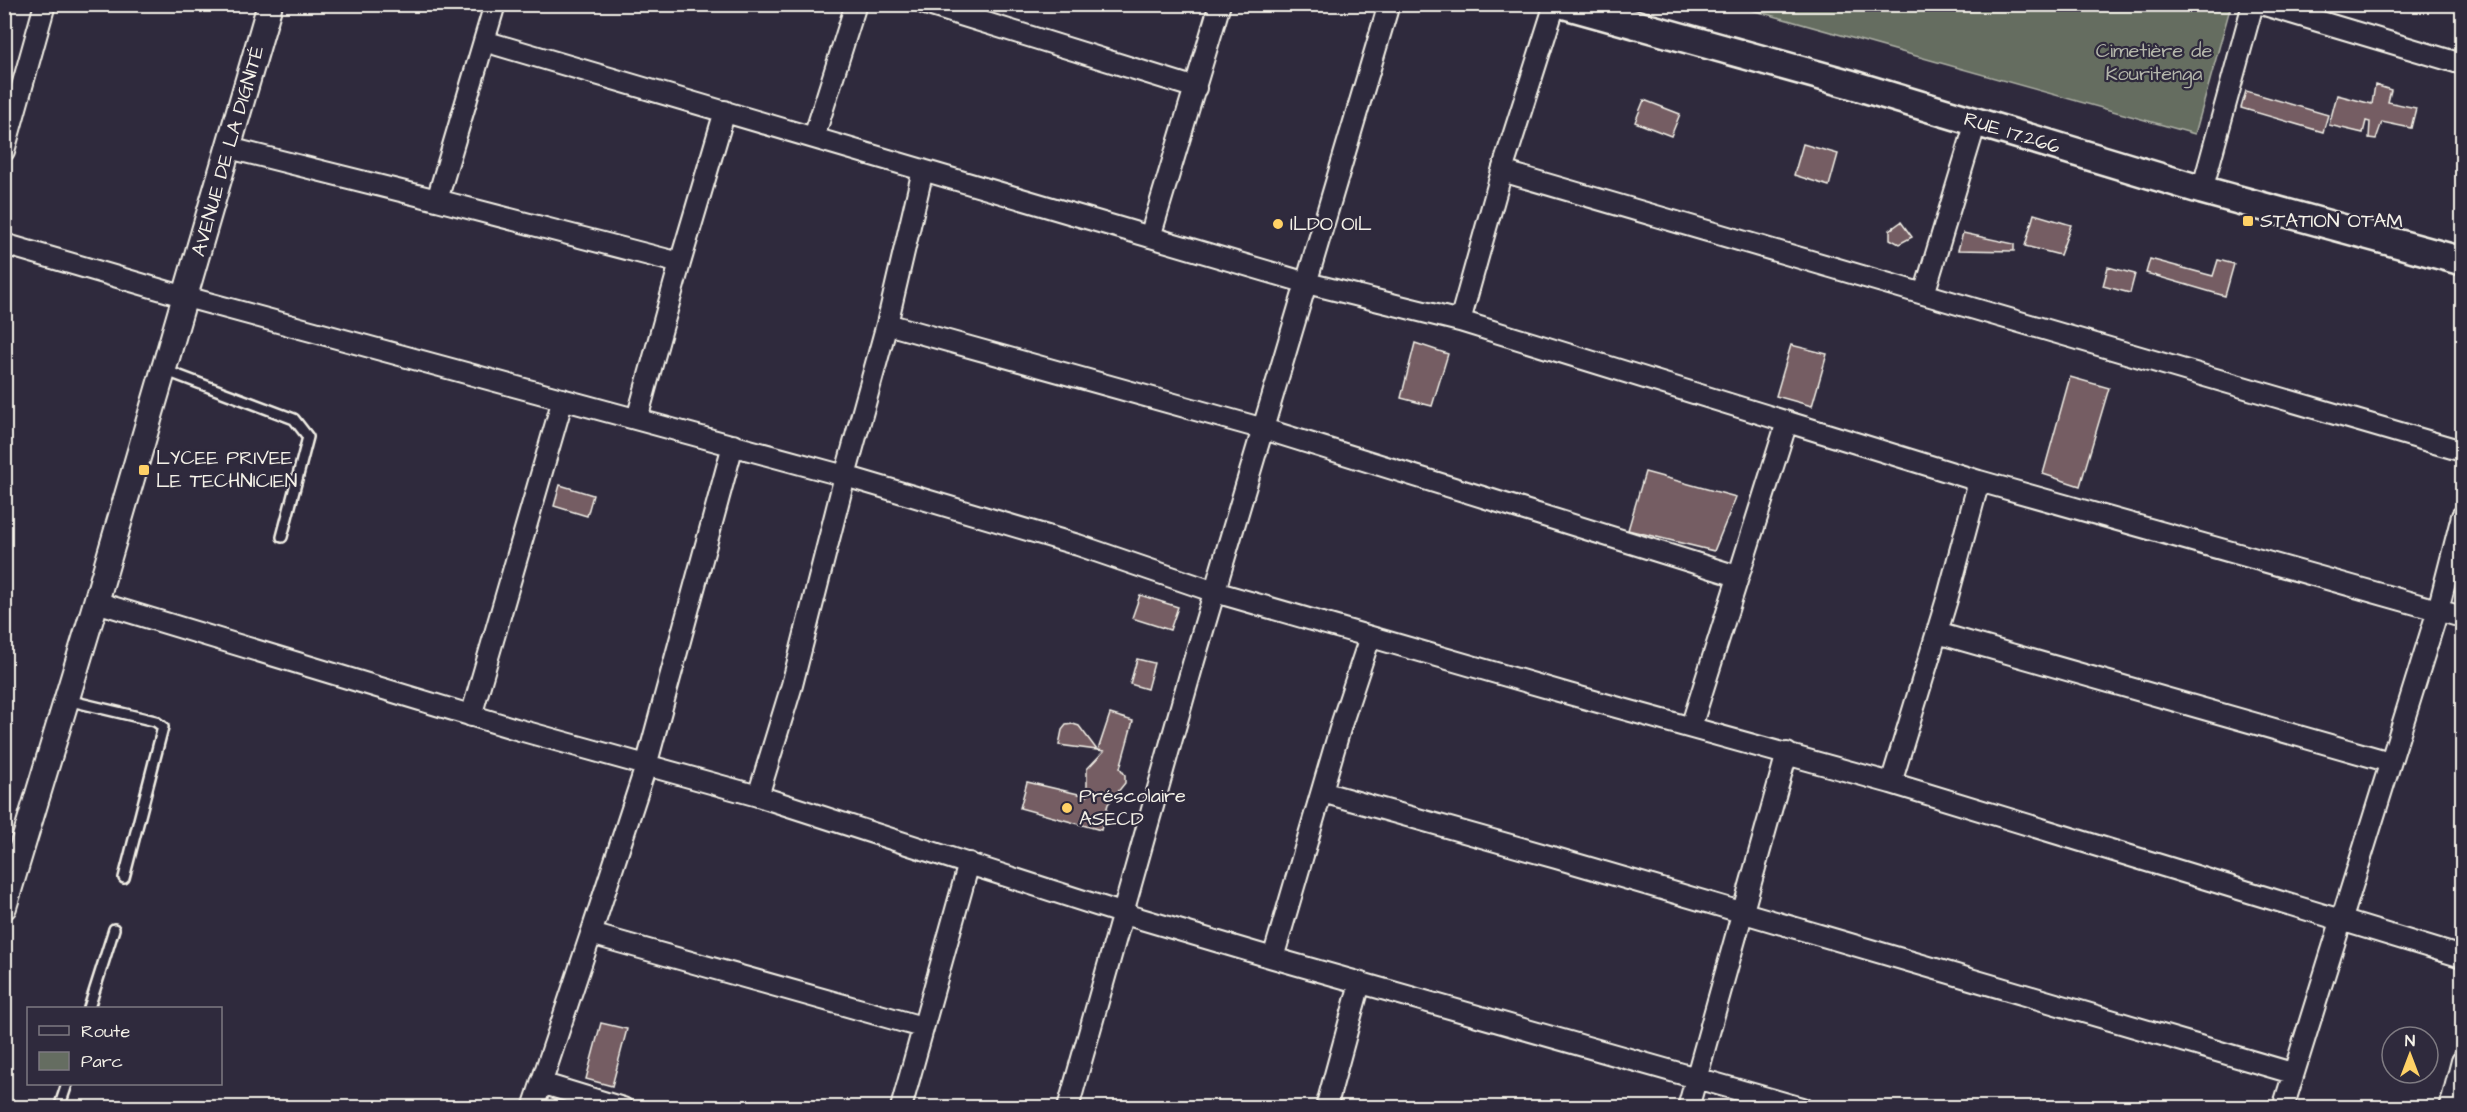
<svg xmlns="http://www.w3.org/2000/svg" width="2467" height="1112" font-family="'Architects Daughter',sans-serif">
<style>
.green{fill:#656d61;stroke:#acafa4;stroke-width:1.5}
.building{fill:#745d63;stroke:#f4f1e8;stroke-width:1.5}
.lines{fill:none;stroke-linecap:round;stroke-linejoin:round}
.service-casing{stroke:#f4f1e8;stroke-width:14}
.minor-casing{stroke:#f4f1e8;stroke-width:24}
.tertiary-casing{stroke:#f4f1e8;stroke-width:28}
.secondary-casing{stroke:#f4f1e8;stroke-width:32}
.service{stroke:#2f2a3d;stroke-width:9}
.minor{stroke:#2f2a3d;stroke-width:20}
.tertiary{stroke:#2f2a3d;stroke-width:24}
.secondary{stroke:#2f2a3d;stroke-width:27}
.poi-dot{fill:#ffd166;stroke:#2f2a3d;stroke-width:2}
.labels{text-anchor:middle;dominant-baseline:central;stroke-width:4.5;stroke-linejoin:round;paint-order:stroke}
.park-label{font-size:20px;fill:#b4b6ab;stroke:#2f2a3d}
.street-label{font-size:20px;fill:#f4f1e8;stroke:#2f2a3d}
.poi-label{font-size:20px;fill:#f4f1e8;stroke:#2f2a3d;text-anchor:start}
</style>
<rect width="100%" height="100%" fill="#2f2a3d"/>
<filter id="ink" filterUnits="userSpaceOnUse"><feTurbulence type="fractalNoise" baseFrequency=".0167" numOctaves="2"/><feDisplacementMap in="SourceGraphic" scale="12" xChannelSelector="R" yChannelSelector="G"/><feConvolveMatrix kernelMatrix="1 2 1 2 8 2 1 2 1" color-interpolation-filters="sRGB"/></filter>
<g filter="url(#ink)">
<path class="green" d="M1734 5H2231L2195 134Z"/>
<path class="building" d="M2375 85 2391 90 2388 102 2416 108 2411 128 2382 122 2376 139 2369 138 2370 122 2366 121 2363 133 2329 125 2337 95 2372 104Z
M2246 91 2328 115 2323 132 2241 108Z
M1644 100 1680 114 1671 136 1635 122Z
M1803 144 1838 154 1829 186 1794 175Z
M2034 214 2071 225 2060 255 2025 246Z
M1901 222 1912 237 1899 244 1890 239V230Z
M1963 233 2014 244V251L1958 250Z
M2150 259 2213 276 2218 260 2234 264 2225 296 2146 273Z
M2108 267 2135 274 2130 293 2103 286Z
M1415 343 1448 354 1432 406 1401 398Z
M1791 345 1827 354 1812 406 1776 396Z
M2070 377 2109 388 2080 486 2043 474Z
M1645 472 1736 497 1714 551 1628 530Z
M560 485 593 495 587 516 554 506Z
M1140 595 1178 607 1170 630 1132 618Z
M1137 659 1154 663 1147 689 1130 684Z
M1110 714 1133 721 1120 768 1125 775V783L1108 804 1101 830 1020 808 1027 782 1087 796V769L1104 751 1098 750Z
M1073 724 1079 726 1097 750 1059 745 1062 730 1066 725Z
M601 1023 627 1029 612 1086 586 1079Z"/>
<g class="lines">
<g class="service-casing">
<path id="service" d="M164 370 294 419 308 437 282 537
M67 700 155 721 163 727 124 878
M89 1008 114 929
M59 1108 67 1084"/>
</g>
<g class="minor-casing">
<path id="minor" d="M925 4 1196 88
M2261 4 2462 64
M484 41 1307 283 1460 321 1979 481 2462 617
M814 137 856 4
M229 148 437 200 495 4
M4 151 45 4
M1502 171 2462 451
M2202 190 2253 4
M437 200 680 263 725 111
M1150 237 1220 4
M4 244 186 297 845 476 1078 545 1215 592 1569 694 1891 783 2462 957
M1924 294 1976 122
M1460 321 1502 171 1555 4
M887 324 1264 429 1737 576
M637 419 680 263
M733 445 646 766 591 934 922 1027
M96 602 516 729 758 796 1121 913 1273 958 1802 1108
M1937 633 2390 762
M471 716 563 399
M1691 727 1787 422
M1891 783 1948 596 1979 481
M1322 792 1556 858 2292 1073
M758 796 792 685 845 476 887 324 923 170
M1273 958 1342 722 1370 637
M541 1083 623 1108
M533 1108 591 934
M901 1108 969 863
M1068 1108 1193 664 1389 4
M1326 1108 1360 983
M1688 1108 1787 753
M2283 1108 2438 610 2462 516
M2450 1108 2462 1061"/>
</g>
<g class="tertiary-casing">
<path id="tertiary" d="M4 907 96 602 270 4"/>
</g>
<g class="secondary-casing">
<path id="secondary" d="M1562 4 1850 84 2202 190 2462 261"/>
</g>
<use href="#service" class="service"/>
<use href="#minor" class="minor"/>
<use href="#tertiary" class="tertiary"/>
<use href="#secondary" class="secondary"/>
</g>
</g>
<g class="poi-dot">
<rect x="2242" y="215" width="12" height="12" rx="3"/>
<circle cx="1278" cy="224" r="6"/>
<rect x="138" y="464" width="12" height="12" rx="3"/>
<circle cx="1067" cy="808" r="6"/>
</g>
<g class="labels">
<g class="park-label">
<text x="2154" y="51">Cimetière de<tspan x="2154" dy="23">Kouritenga</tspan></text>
</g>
<g class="street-label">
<text transform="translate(2012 133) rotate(17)">RUE 17.266</text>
<text transform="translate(228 151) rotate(-74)">AVENUE DE LA DIGNITÉ</text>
</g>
<g class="poi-label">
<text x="2260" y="221">STATION OTAM</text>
<text x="1290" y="224">ILDO OIL</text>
<text x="156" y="458">LYCEE PRIVEE<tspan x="156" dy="23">LE TECHNICIEN</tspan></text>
<text x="1079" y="796">Préscolaire<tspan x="1079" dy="23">ASECD</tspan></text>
</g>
</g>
<rect width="2467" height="1112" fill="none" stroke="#2f2a3d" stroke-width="24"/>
<rect x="12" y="12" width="2443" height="1088" fill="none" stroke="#f4f1e8" stroke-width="2" filter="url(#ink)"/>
<rect x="27" y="1007" width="195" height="78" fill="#2f2a3d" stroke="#7e7a81" stroke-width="1.5"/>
<rect x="39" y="1026" width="30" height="9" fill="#2f2a3d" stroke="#7e7a81" stroke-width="1.5"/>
<text x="81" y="1037" font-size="18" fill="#f4f1e8">Route</text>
<rect x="39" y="1052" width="30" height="18" fill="#656d61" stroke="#7e7a81" stroke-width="1.5"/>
<text x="81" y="1067" font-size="18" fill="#f4f1e8">Parc</text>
<g transform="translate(2410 1055)"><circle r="28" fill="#2f2a3d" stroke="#7e7a81" stroke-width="1.5"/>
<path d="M0-4.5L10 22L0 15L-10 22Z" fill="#ffd166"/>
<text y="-9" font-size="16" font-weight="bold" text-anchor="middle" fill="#f4f1e8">N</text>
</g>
</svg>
